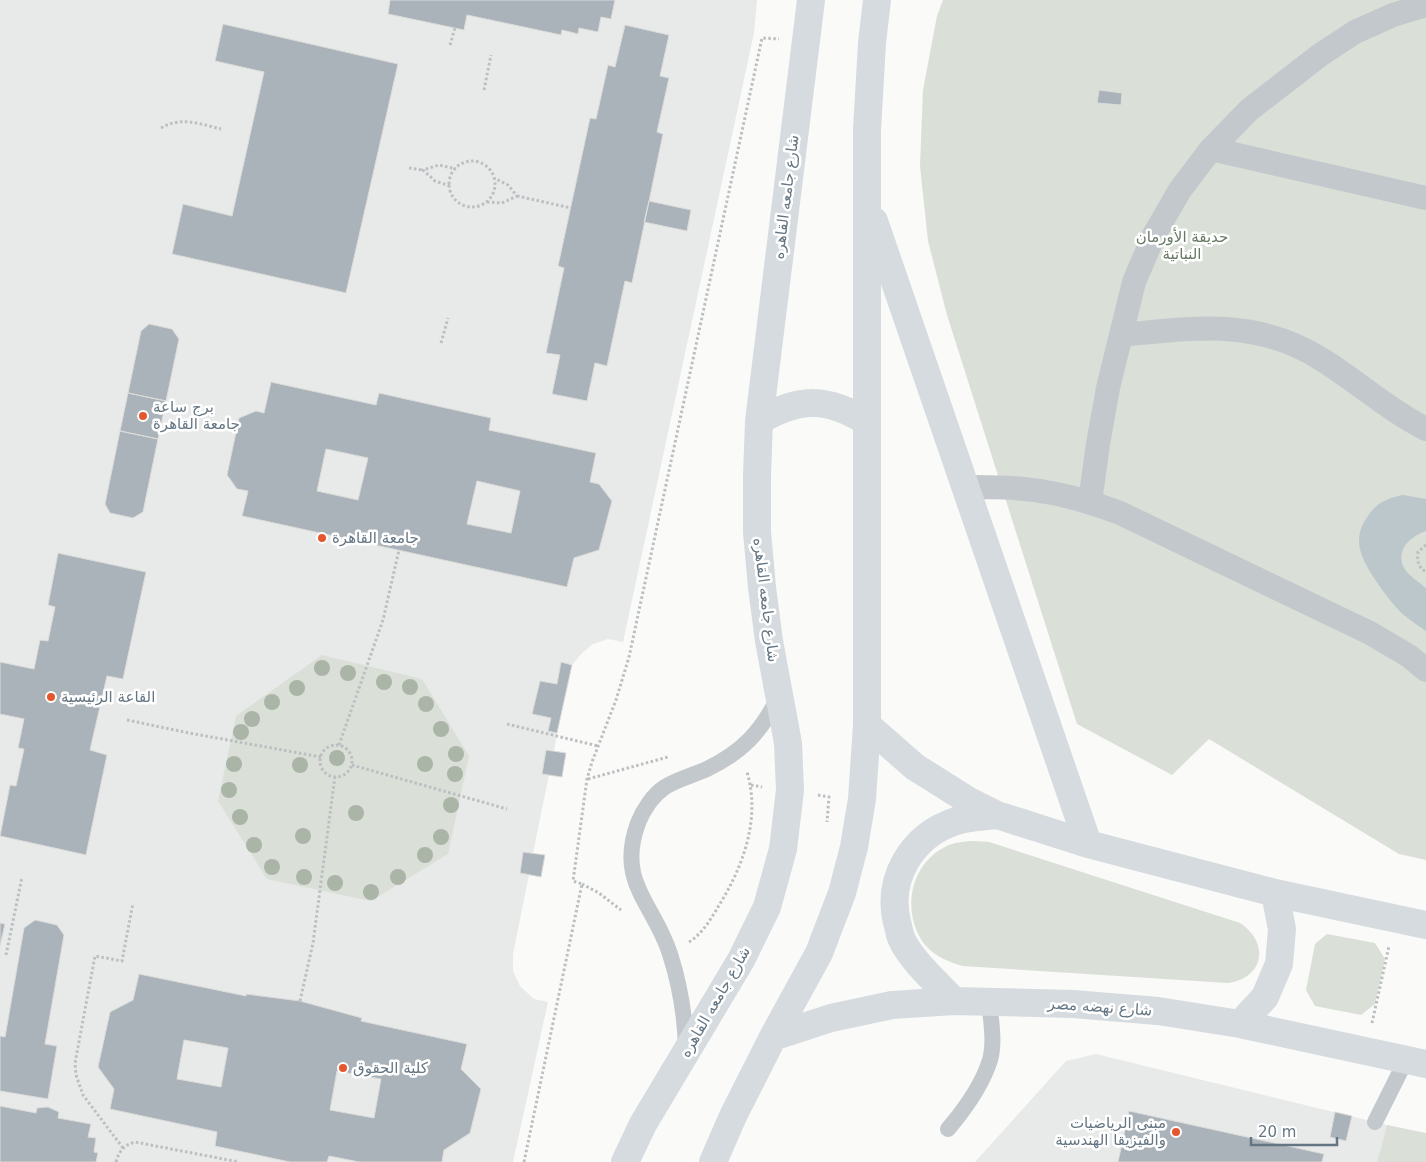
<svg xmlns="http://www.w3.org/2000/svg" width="1426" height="1162" font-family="'DejaVu Sans','Noto Naskh Arabic',sans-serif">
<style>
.built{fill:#e8e9e9}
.green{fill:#dadfd7}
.water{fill:#bbc7cb}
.building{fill:#aab3b9;stroke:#dcdcda;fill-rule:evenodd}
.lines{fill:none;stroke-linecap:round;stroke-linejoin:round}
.path{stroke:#bbbfc2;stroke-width:3;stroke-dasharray:2.5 2.5;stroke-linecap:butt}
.service{stroke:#c3c8cc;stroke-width:16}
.pedestrian{stroke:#c3c8cc;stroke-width:24}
.primary{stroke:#d6dbdf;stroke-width:28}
.tree{fill:#aab4a7}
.poi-dot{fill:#e4572e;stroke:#fff;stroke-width:2}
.labels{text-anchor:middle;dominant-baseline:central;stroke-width:5;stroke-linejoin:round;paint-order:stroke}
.street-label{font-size:15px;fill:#657683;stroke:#fff}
.park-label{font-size:15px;fill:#687a64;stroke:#fff}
.poi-label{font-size:15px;fill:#657683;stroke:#fff;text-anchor:start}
</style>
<rect width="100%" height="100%" fill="#fafaf8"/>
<path class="built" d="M0 0H757L754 33 623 642 608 639 593 644 581 654 572 665 557 733 554 752 566 753 562 777 549 775 533 853 545 855 541 877 529 875 513 954V971L520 986 534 999 548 1002 513 1162H0Z
M1096 1054 1387 1125 1377 1162H975L1066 1061Z"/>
<path class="green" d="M943 0H1426V860L1399 854 1209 739 1172 775 1077 724 947 315 928 241 920 166 923 90 937 16Z
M322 655 422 679 469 756 448 854 371 901 267 879 218 801 236 716Z
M975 841 989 842 1240 923C1270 943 1264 978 1228 983L963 966C949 962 936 957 926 946 900 914 909 862 949 845 957 842 967 841 975 841Z
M1327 934 1375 943 1385 959 1375 1004 1361 1015 1315 1006 1306 990 1315 944Z
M1387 1125 1426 1133V1162H1377Z"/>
<path class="water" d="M1403 495 1426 499V531C1412 536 1396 548 1403 566 1407 575 1419 582 1426 588V631C1419 626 1411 621 1404 615 1391 604 1363 566 1360 549 1357 537 1361 525 1368 516 1376 503 1388 498 1403 495Z"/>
<path class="building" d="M390 0H615L611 19 601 17 598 32 579 28 578 34 562 30 561 35 467 15 464 30 388 14Z
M223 24 398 64 346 293 172 254 183 204 232 216 264 72 215 61Z
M625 25 669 35 660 76 669 78 657 132 663 134 632 283 625 281 607 366 595 363 587 401 552 394 560 355 546 353 564 268 558 266 590 118 596 119 608 65 615 67Z
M1099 90 1122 93 1121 105 1097 103Z
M649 201 691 210 687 231 644 222Z
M149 324 172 329 179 339 166 401 128 393 141 331Z
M271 382 376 405 379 393 491 418 489 430 596 453 590 482 599 484 612 501 599 550 574 558 567 587 242 516 248 491 237 489 227 475 239 418 256 411 264 413ZM326 449 368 458 358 500 317 491ZM477 481 520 491 511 533 467 524Z
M128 393 166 401 158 439 120 431Z
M120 431 158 439 143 512 133 518 110 513 105 504Z
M58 553 146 572 123 679 107 676 90 750 107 755 86 855 0 836 10 785 16 786 24 749 18 748 24 719 0 714V662L34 669 40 640 48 641 55 607 48 605Z
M561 662 572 665 557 733 548 731 551 718 532 714 540 681 557 684Z
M546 750 566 753 562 777 542 774Z
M523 852 545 855 541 877 520 873Z
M35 920 57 925 64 935 45 1044 57 1046 48 1099 0 1091V1036L5 1037 24 928Z
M0 923 5 924 0 946Z
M139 974 246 996V994L300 1001 362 1018 361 1021 467 1044 461 1069 481 1089 470 1133 444 1150 442 1162H359L329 1156 327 1162H290L215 1146 217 1132 110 1109 114 1089 98 1067 110 1012 133 1000ZM184 1040 228 1048 221 1087 177 1079ZM337 1071 381 1079 374 1118 330 1110Z
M0 1106 36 1113 37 1108 48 1107 59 1112 58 1118 91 1124 88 1137 96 1138 94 1152 98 1153 96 1162H0Z
M1129 1111 1324 1154 1322 1162H1118Z
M1335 1112 1352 1116 1346 1141 1330 1137Z"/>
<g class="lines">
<path class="path" d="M450 45 455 28
M484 90 491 55
M161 128C181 116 200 124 221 129
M449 184a23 23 0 1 1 46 0a23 23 0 1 1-46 0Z
M409 168 423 170
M450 186 435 181 423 170 439 165 456 169
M517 196 571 208
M487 202 502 203 517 196 508 185 494 178
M441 343 448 318
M1426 545 1418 552C1417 561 1418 567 1426 572
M127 720 184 732 321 757
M507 724 598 746
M339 745 383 620 399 550
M320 761a16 16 0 1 1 32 0a16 16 0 1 1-32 0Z
M352 765 507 809
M588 779 668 757
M751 785 762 787
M818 795 829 797 827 822
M582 884 599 893 621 910
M689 942C702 934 711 919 718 907 743 867 761 819 747 772
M6 955 22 877
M300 1001 313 943 335 776
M1372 1023 1389 946
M123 1148 83 1095 76 1075 75 1063 95 956 122 961 133 903
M116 1162C119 1151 124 1145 135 1142L239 1162
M524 1162 582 884 573 881 587 779 592 762 616 700 629 657 762 38 779 39"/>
<path class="service" d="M686 1048C685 1016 680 985 670 954 654 903 616 883 638 823 643 810 653 795 665 787 678 779 694 775 707 769 742 752 761 732 778 698
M1375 1122 1406 1060
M948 1129C965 1109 982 1086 990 1060 995 1042 991 1020 989 1002"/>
<path class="pedestrian" d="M1211 149 1426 198
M1121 335C1194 328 1256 318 1321 359 1357 381 1388 410 1426 429
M965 487C992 487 1020 487 1046 492 1072 496 1096 504 1120 513L1370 633 1409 656 1426 670
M1090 502 1098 444 1108 388 1134 282 1154 235 1180 190 1211 149 1249 110 1320 55 1355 32 1393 15 1426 5"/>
<path class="primary" d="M874 221 1088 844
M759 421C799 397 828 397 867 422
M867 725 915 767 969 801 997 815 1088 844 1275 893 1426 925
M954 1001C938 984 912 961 902 940 900 936 899 930 898 926 885 880 911 836 956 821 969 817 984 817 997 815
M1240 1024 1265 997 1279 964 1282 929 1275 893
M773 1037 831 1018 892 1005 954 1001 1073 1004 1158 1011 1240 1024 1426 1064
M625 1162 643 1124 741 960 767 907 783 849 790 790 788 743 769 641 762 587 757 532V476L759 421 811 0
M713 1162 733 1116 773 1037 819 953 842 893 854 847 862 799 867 725V130L872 43 877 0"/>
</g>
<g class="tree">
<circle cx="322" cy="668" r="8"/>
<circle cx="348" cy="673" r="8"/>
<circle cx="384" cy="682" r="8"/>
<circle cx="410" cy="687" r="8"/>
<circle cx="297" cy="688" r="8"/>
<circle cx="272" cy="702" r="8"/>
<circle cx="426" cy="704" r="8"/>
<circle cx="252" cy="719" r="8"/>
<circle cx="441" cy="729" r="8"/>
<circle cx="241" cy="732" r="8"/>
<circle cx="456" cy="754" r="8"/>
<circle cx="337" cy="758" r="8"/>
<circle cx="234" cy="764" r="8"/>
<circle cx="425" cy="764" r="8"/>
<circle cx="300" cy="765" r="8"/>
<circle cx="455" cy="774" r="8"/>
<circle cx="229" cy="790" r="8"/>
<circle cx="451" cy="805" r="8"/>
<circle cx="356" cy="813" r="8"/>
<circle cx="240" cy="817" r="8"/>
<circle cx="303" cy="836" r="8"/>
<circle cx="441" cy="837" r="8"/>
<circle cx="254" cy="845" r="8"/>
<circle cx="425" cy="855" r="8"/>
<circle cx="272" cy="867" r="8"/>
<circle cx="304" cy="877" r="8"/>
<circle cx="398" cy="877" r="8"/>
<circle cx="335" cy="883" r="8"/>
<circle cx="371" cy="892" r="8"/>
</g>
<g class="poi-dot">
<circle cx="143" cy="416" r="5"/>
<circle cx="322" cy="538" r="5"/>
<circle cx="51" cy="697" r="5"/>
<circle cx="343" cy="1068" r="5"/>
<circle cx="1176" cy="1132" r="5"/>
</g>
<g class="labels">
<g class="street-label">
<text transform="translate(786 197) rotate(-83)">شارع جامعه القاهره</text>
<text transform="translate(766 600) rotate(83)">شارع جامعه القاهره</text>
<text transform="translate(715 1002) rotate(-60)">شارع جامعه القاهره</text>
<text transform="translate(1100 1007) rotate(4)">شارع نهضه مصر</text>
</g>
<g class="park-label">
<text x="1182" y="237">حديقة الأورمان<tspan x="1182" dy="17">النباتية</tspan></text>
</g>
<g class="poi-label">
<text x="153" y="407">برج ساعة<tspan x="153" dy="17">جامعة القاهرة</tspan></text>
<text x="332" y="538">جامعة القاهرة</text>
<text x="61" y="697">القاعة الرئيسية</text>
<text x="353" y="1068">كلية الحقوق</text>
<text x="1166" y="1123" text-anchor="end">مبنى الرياضيات<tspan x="1166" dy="17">والفيزيقا الهندسية</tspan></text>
</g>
</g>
<path d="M1251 1137v8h86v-8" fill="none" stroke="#657683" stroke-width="2.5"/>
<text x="1258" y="1137" font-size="15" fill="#657683" stroke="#ffffff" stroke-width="4" paint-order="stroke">20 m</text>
</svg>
